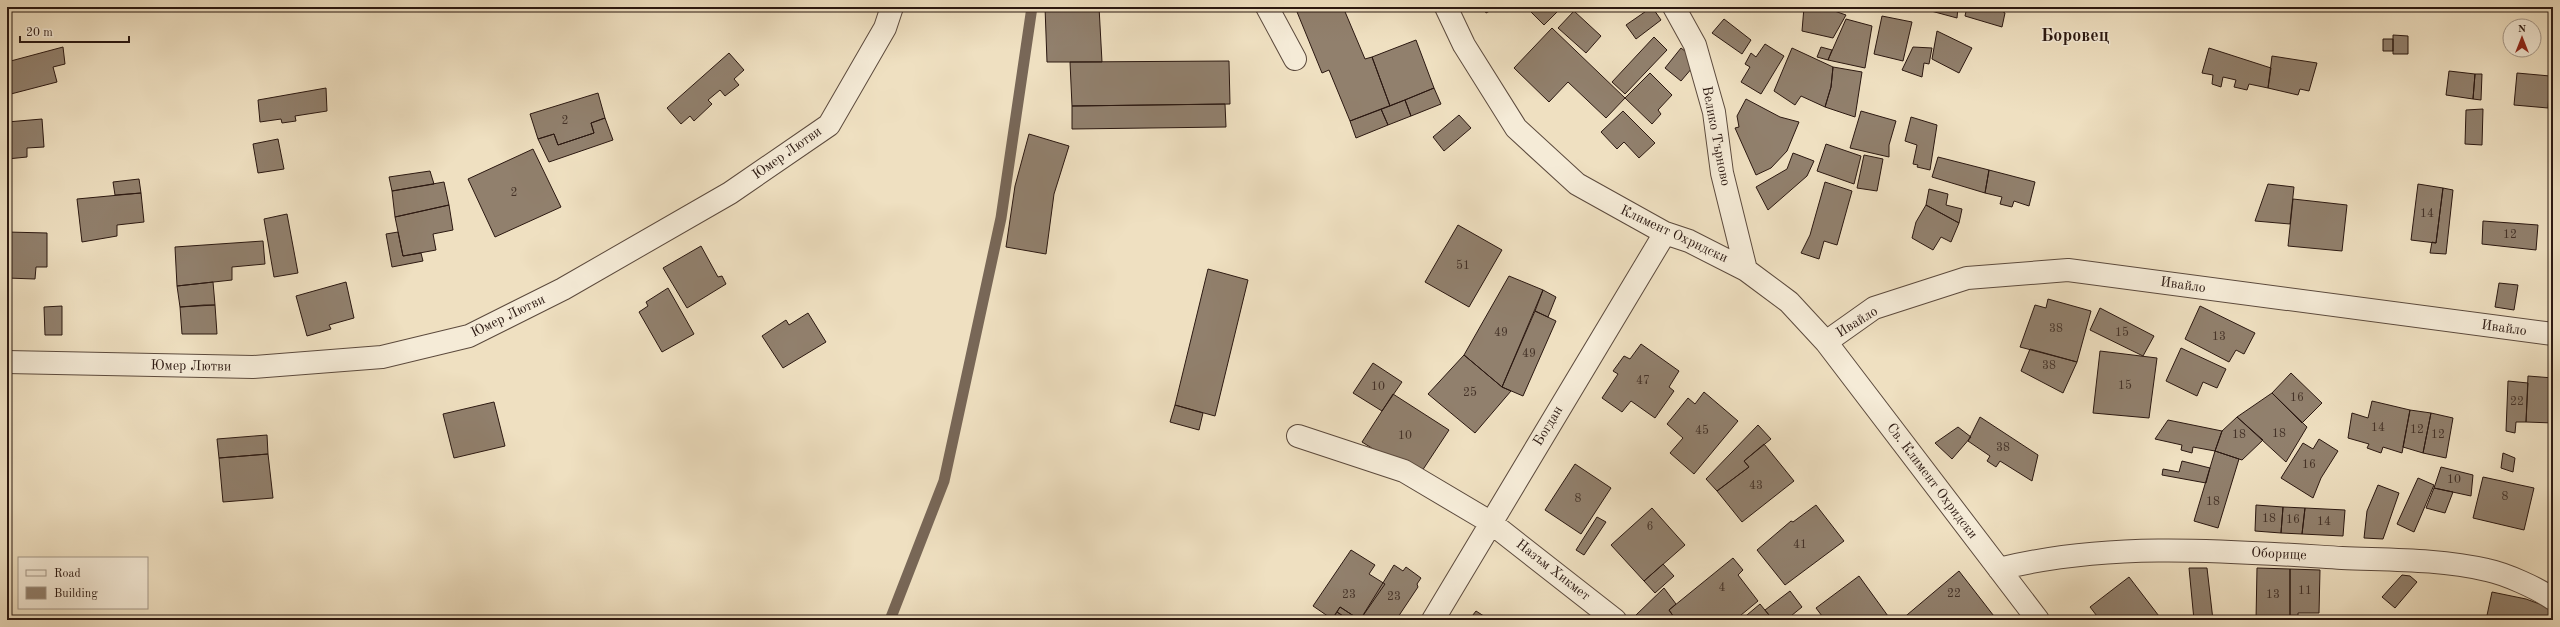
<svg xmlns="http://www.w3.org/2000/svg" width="2560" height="627" font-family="'Old Standard TT',serif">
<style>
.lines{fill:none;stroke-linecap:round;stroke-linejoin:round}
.stream{stroke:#786757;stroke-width:11}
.building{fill:#91806d;stroke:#2b1811}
.street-casing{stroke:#5c4a3d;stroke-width:24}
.street{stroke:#f5ebd7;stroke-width:22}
.labels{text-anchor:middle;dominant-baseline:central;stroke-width:3;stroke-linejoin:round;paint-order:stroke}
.number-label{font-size:12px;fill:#443228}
.street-label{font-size:14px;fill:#2b1811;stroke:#f5ebd7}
.district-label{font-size:18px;font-weight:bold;fill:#2b1811;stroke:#f5ebd7}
</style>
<rect width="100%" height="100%" fill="#efe0c1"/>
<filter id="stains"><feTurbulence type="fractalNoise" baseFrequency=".005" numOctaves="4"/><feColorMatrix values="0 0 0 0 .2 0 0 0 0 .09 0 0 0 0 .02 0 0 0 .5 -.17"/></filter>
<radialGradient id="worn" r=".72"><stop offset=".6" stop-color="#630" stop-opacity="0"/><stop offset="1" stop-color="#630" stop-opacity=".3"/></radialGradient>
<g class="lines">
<path class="stream" d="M890 620 944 481 1001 218 1032 7"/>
</g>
<path class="building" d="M1045 7H1099L1102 62H1047Z
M1295 7H1343L1365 59 1372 57 1390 106 1350 121 1329 70 1322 73Z
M1483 7H1497L1486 13Z
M1535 7H1562L1544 25 1531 12Z
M1652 7 1661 20 1636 39 1626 25Z
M1804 7H1823L1846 15 1833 38 1802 31Z
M1920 7H1958L1957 18 1920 8Z
M1967 7H2003L2002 11 2005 13 2002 27 1965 16Z
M1574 11 1601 36 1586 53 1558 28Z
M1882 16 1912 22 1903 61 1874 54Z
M1724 19 1751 40 1742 54 1712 33Z
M1846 19 1872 26 1865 68 1828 60Z
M1552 28 1625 98 1606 118 1568 82 1549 102 1514 68Z
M1937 31 1972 48 1959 73 1932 59Z
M2393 35 2408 36V54H2393Z
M1654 37 1667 50 1625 94 1612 82Z
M2383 39H2393V51H2383Z
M1416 40 1434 88 1390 106 1372 57Z
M1765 44 1784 56 1761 94 1741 82 1750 67 1745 64 1751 53 1756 57Z
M63 47 65 64 53 67 57 82 7 95V62Z
M1821 47 1832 50 1828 60 1817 57Z
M1913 47 1932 48 1929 64 1924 63 1922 77 1902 70Z
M1681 48 1698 61 1681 81 1665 68Z
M1792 48 1833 67 1831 87 1825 107 1801 96 1795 105 1774 91Z
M2209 48 2271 68 2268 88 2249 84 2247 90 2234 87 2236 80 2223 77 2221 87 2212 84 2213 75 2202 73Z
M729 53 744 70 734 79 739 85 725 96 720 90 708 100 712 104 694 121 690 116 681 124 667 108Z
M2272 56 2317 63 2309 91 2300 89 2298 95 2268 88Z
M1229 61 1230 104 1072 106 1070 62Z
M1833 67 1862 72 1855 117 1825 107 1831 87Z
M2449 71 2475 74 2473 99 2446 95Z
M1650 73 1672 95 1658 110 1661 114 1652 124 1625 98Z
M2517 73 2550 76 2548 108 2514 105Z
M2475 74H2482L2481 100 2473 99Z
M326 88 327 111 295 116 296 121 282 123 281 119 260 122 258 100Z
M1434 88 1441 104 1411 116 1405 100Z
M598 93 605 118 591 123 594 133 558 145 554 134 538 139 530 114Z
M1746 99 1780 117 1799 122 1787 151 1771 168 1756 175 1735 128 1739 127 1737 116Z
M1405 100 1411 116 1388 125 1381 109Z
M1225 104 1226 127 1072 129V106Z
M1381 109 1388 125 1356 138 1350 121Z
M2483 109 2482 145 2465 144 2466 110Z
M1623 111 1655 143 1639 158 1624 142 1617 149 1601 132Z
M1861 111 1896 121 1889 145V157L1850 148Z
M1459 115 1471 128 1444 151 1433 137Z
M1911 117 1937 125 1930 170 1917 167 1918 165 1913 164 1917 145 1905 141Z
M605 118 613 140 549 162 538 139 554 134 558 145 594 133 591 123Z
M42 119 44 147 27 148V157L7 159V122Z
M1029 134 1069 146 1054 194 1046 254 1006 247 1015 186Z
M278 139 284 169 258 173 253 144Z
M1826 144 1861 156 1854 184 1817 171Z
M533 149 561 207 495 237 468 179Z
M1793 153 1814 161 1807 176 1768 210 1756 187 1787 169Z
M1864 155 1883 159 1877 191 1857 188Z
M1938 157 1989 170 1985 193 1932 177Z
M1989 170 2035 182 2029 206 2014 201 2012 207 2000 204 2002 197 1985 193Z
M430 171 434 184 392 191 389 177Z
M139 179 141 193 115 195 113 182Z
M444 182 449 205 395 217 392 191Z
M1825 182 1852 191 1837 245 1824 241 1819 259 1801 253 1810 235Z
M2268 184 2294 187 2290 224 2255 221Z
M2418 184 2443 188 2436 243 2411 240Z
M2443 188 2453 190 2446 254 2430 253 2432 242 2436 243Z
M1929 189 1948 194 1946 205 1962 209 1959 223 1926 205Z
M141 193 144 222 117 225V236L82 242 77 199Z
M2293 199 2347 205 2342 251 2288 246Z
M449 205 453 230 433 234 436 250 403 256 395 217Z
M1926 205 1959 223 1951 242 1941 237 1933 250 1912 238 1916 222Z
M287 214 298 273 274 277 264 219Z
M2483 221 2538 225 2536 250 2482 244Z
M1458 225 1502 250 1469 307 1425 282Z
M7 232 47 233V267H36L35 279 7 278Z
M398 232 403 256 421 253 423 261 392 267 386 234Z
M263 241 265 264 232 267V280L177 286 175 247Z
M701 246 718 277 722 276 726 284 687 308 663 268Z
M1208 269 1248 280 1215 416 1175 405Z
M1509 276 1543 290 1502 387 1464 355Z
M213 282 215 305 180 307 177 286Z
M346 282 354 318 329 325 331 329 307 336 296 296Z
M2499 283 2518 285 2514 310 2495 307Z
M668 288 694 334 662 352 639 312 648 306 646 302Z
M1543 290 1556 297 1548 317 1535 311Z
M2048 299 2091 311 2077 362 2020 347 2035 305 2046 308Z
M204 305H215L217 334H182L180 307Z
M62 306V335H45L44 307Z
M2200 306 2255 333 2244 354 2236 350 2229 362 2185 339Z
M2100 308 2154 336 2143 356 2090 330Z
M1535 311 1556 321 1523 396 1502 387Z
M808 313 826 342 783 368 762 336 786 320 789 325Z
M1641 344 1679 371 1669 387 1674 391 1655 418 1631 401 1622 412 1602 398 1618 374 1613 371 1624 356 1630 359Z
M2181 348 2226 369 2217 388 2203 382 2197 396 2166 381Z
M2030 349 2077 362 2063 393 2021 371Z
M2100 351 2157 358 2149 418 2093 413Z
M1464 355 1502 387 1511 391 1475 433 1428 394Z
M1373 363 1402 382 1382 411 1353 393Z
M2291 373 2322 403 2302 423 2272 393Z
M2528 376 2553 378V423L2526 422Z
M2508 381 2528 383 2526 422H2516L2515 433 2506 431Z
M1704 392 1738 421 1694 474 1670 453 1683 438 1667 424 1688 398 1695 404Z
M2272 393 2307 427 2286 462 2237 417Z
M1393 394 1449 430 1422 471 1402 459 1399 465 1362 442Z
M2372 401 2410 410 2402 453 2383 447 2381 453 2367 448 2369 444 2348 438 2352 413 2368 418Z
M494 402 505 446 454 458 443 414Z
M1175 405 1203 413 1199 430 1170 422Z
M2410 410 2431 413 2423 453 2403 447Z
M2431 413 2453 418 2446 458 2423 453Z
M1980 417 2038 455 2032 481 2000 461 1996 467 1987 461 1990 456 1968 441Z
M2237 417 2263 440 2242 460 2215 451 2222 431Z
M2168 420 2222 431 2215 451 2193 447 2192 453 2181 450 2182 445 2155 439Z
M1758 425 1771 439 1744 461 1749 467 1717 491 1706 479Z
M1958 427 1971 437 1952 459 1935 443Z
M267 435 268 454 219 458 217 439Z
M2319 439 2338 451 2321 478 2313 498 2281 478 2303 443 2313 449Z
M1764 444 1794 481 1742 522 1717 491 1749 467 1744 461Z
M2215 451 2239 459 2218 528 2194 521Z
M2503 453 2515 458 2513 472 2501 468Z
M268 454 273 498 223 502 219 458Z
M2182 461 2210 468 2206 483 2162 475 2163 469 2179 472Z
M1575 464 1611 488 1581 534 1545 510Z
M2441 467 2473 475 2471 496 2434 488Z
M2483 477 2534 488 2524 530 2473 518Z
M2418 478 2434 485 2414 532 2397 524Z
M2378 485 2399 493 2383 539 2364 538 2367 511Z
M2434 488 2453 492 2445 513 2426 508Z
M1816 505 1844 541 1785 585 1757 550 1791 521 1793 522Z
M2256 505 2283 507 2281 533 2255 531Z
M2283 507 2305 508 2302 534 2281 533Z
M1652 508 1685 545 1644 581 1611 545Z
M2305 508 2345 510 2343 536 2302 534Z
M1597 517 1606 522 1584 555 1576 550Z
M1351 550 1375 565 1369 574 1385 584 1360 620 1340 607 1332 619 1313 606Z
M1733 558 1743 570 1738 575 1758 601 1735 620H1676L1669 610Z
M1663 564 1674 576 1655 593 1644 581Z
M1394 565 1403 571 1406 567 1421 578 1417 584 1418 587 1396 620H1349L1337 612 1340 607 1360 620Z
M2189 568H2207L2213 620H2194Z
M2257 568 2290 569V620H2256Z
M2290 569 2320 570 2319 613H2298V620H2290Z
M1959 571 1997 620H1952L1950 617 1946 620H1901Z
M2402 575 2410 576 2417 582 2395 608 2382 597Z
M1859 576 1888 616 1882 620H1825L1816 608Z
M2129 577 2162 620H2100L2090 607Z
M1664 588 1676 604 1669 610 1676 620H1666L1663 616 1659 620H1642L1636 615Z
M1790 591 1802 607 1786 620H1773L1765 610Z
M2492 592 2526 599 2553 609V620H2486Z
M1760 604 1773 620H1741Z
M1476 611 1490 620H1469Z
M1337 612 1349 620H1332Z"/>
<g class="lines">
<g class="street-casing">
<path id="street" d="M1267 7 1295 59
M1446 7 1464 45 1516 128 1577 184 1665 233 1689 241 1746 270 1789 302 1826 342 2038 620
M1674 7 1695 45 1714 112 1722 173 1746 270
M1826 342 1874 308 1967 278 2068 270 2553 334
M7 362 253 367 382 357 469 336 563 289 730 193 829 125 885 28 892 7
M1298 436 1404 471 1490 522 1615 620
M1999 569C2110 541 2229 551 2342 558 2390 560 2440 559 2487 570 2506 574 2537 588 2553 599
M1433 620 1665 233"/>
</g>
<use href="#street" class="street"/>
</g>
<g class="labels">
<g class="number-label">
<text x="565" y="121">2</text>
<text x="514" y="193">2</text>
<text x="2427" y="214">14</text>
<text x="2510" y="235">12</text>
<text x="1463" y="266">51</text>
<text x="2056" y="329">38</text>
<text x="1501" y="333">49</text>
<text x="2122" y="333">15</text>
<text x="2219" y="337">13</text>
<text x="1529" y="354">49</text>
<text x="2049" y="366">38</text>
<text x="1643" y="381">47</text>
<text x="2125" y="386">15</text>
<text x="1378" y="387">10</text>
<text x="1470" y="393">25</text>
<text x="2297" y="398">16</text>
<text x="2517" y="402">22</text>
<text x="2378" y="428">14</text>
<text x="2417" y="430">12</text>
<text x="1702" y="431">45</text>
<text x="2279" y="434">18</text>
<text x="2239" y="435">18</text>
<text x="2438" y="435">12</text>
<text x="1405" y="436">10</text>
<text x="2003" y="448">38</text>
<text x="2309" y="465">16</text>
<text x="2454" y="480">10</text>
<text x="1756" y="486">43</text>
<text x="2505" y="497">8</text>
<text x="1578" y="499">8</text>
<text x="2213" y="502">18</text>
<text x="2269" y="519">18</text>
<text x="2293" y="520">16</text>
<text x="2324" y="522">14</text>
<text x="1650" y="527">6</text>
<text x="1800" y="545">41</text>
<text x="1722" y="588">4</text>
<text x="2305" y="591">11</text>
<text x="1954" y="594">22</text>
<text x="1349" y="595">23</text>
<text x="2273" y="595">13</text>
<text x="1394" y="597">23</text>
</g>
<g class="street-label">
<text transform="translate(1716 136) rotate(79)">Велико Търново</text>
<text transform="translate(787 153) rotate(-35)">Юмер Лютви</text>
<text transform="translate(1674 234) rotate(25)">Климент Охридски</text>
<text transform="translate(2183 285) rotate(8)">Ивайло</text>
<text transform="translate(508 316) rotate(-26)">Юмер Лютви</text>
<text transform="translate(1857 322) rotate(-32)">Ивайло</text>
<text transform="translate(2504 328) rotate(8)">Ивайло</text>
<text transform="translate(191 366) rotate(1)">Юмер Лютви</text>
<text transform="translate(1548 426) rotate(-59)">Богдан</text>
<text transform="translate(1932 481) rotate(53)">Св. Климент Охридски</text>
<text transform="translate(2279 554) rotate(3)">Оборище</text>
<text transform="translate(1553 570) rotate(38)">Назъм Хикмет</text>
</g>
<g class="district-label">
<text x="2075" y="36">Боровец</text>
</g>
</g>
<rect width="2560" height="627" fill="none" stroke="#efe0c1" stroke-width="24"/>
<rect x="8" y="8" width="2544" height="611" fill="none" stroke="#2b1811" stroke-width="2"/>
<rect x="12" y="12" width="2536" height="603" fill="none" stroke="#2b1811"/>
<rect x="18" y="557" width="130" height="52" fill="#f5ebd7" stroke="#a49788"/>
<rect x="26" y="570" width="20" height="6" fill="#f5ebd7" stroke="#a49788"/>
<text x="54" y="577" font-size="12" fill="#2b1811">Road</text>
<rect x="26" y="587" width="20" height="12" fill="#91806d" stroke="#a49788"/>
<text x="54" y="597" font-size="12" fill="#2b1811">Building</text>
<g transform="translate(2522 38)"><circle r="19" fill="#f5ebd7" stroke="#a49788"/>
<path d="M0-3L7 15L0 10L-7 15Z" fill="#8f2418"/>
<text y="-6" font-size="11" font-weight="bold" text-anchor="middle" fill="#2b1811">N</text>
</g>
<path d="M20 36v6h109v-6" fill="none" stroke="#2b1811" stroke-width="2"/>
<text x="26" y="36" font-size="12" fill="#2b1811" stroke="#f5ebd7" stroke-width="3" paint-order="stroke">20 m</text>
<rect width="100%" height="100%" filter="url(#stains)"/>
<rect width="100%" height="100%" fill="url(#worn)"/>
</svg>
